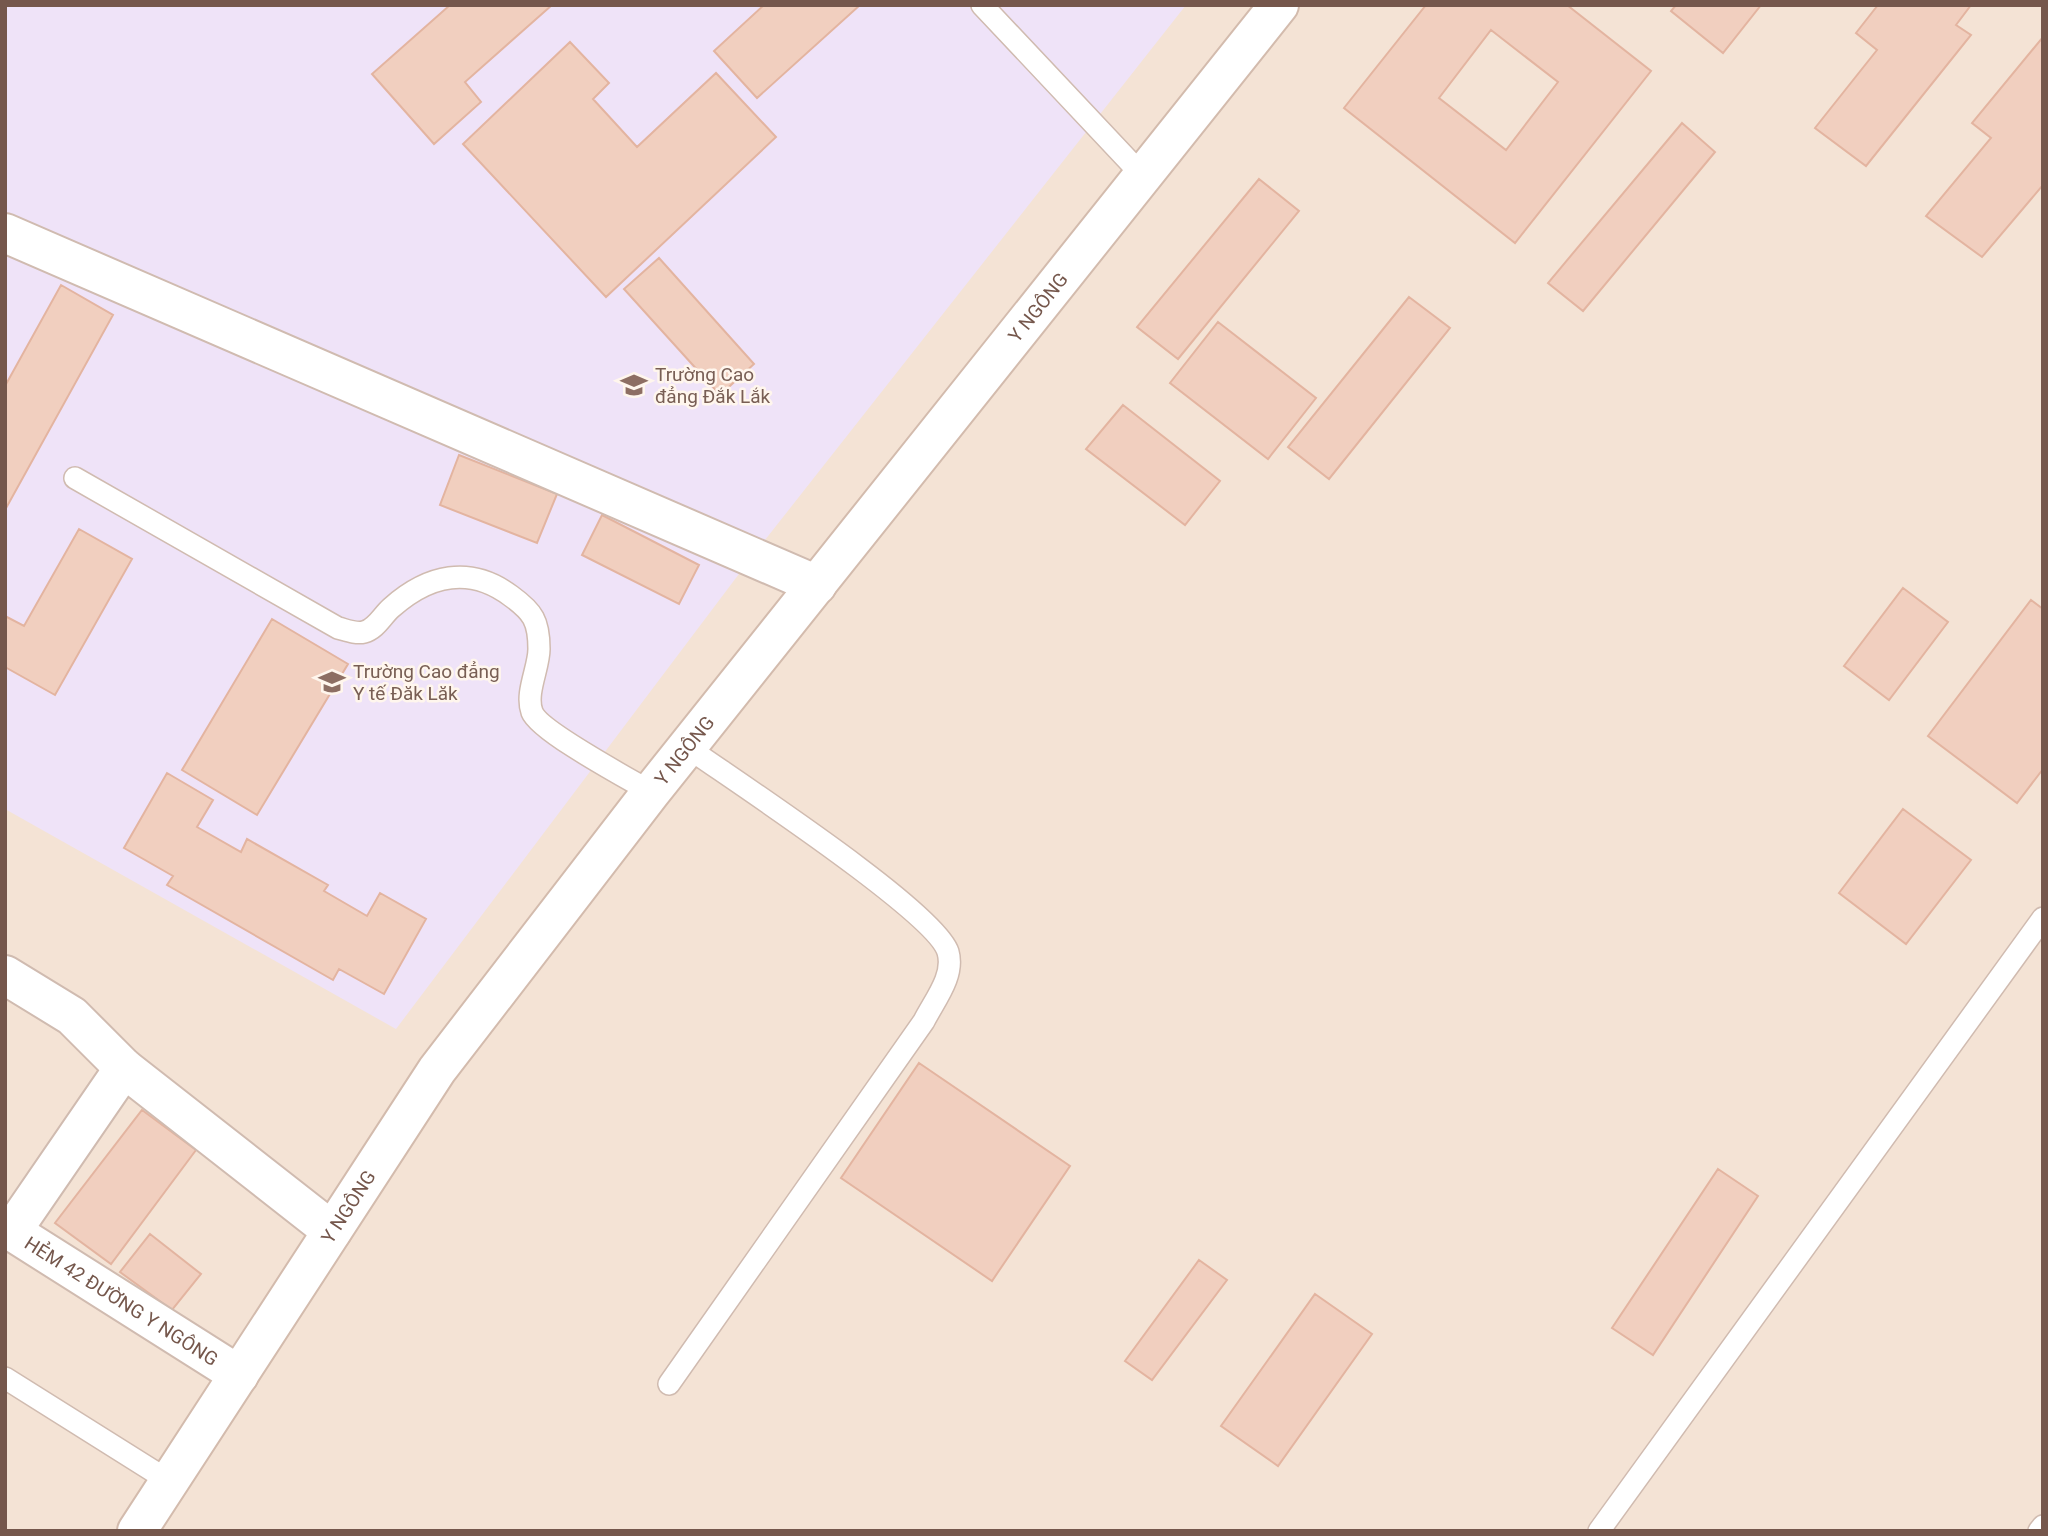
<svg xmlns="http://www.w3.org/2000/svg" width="2048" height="1536" font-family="Roboto,sans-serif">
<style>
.residential{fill:#f4e3d5}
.education{fill:#efe3f8}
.building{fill:#f1cfbf;stroke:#e3b4a0;stroke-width:2;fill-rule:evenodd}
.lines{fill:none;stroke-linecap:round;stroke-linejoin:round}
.lane-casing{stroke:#d0bbb0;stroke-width:24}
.street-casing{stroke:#d0bbb0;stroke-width:42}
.secondary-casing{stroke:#d3bbad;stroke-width:42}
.lane{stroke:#fff;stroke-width:21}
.street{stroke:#fff;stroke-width:38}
.secondary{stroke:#fff;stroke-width:38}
.labels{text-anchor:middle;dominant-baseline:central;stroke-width:5;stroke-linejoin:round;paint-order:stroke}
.street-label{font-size:19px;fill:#75574c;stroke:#fff6ed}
.education-label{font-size:19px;fill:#785e54;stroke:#fff6ed;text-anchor:start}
</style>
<rect width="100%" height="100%" fill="#fcf2e7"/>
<path class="residential" d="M5 5H2043V1531H5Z"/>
<path class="education" d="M5 5H1186L754 554 396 1029 5 809Z"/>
<path class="building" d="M450 5H552L465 82 481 102 434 144 372 74Z
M764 5H860L757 98 714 51Z
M1426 5H1567L1651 71 1515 243 1344 108ZM1491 30 1558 82 1506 150 1439 98Z
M1676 5H1761L1723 53 1671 11Z
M1878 5H1971L1956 25 1971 35 1866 166 1815 128 1877 50 1856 33Z
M2043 37V185L1982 257 1926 216 1991 138 1972 123Z
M570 42 609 83 593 99 637 147 716 73 776 137 606 297 463 144Z
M1682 123 1715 152 1583 311 1548 283Z
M1259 179 1299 211 1178 359 1137 327Z
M659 258 754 364 720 395 624 289Z
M61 285 113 315 5 510V386Z
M1409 297 1450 328 1329 479 1288 447Z
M1218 322 1316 398 1268 459 1170 383Z
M1123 405 1220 481 1185 525 1086 449Z
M459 455 557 494 537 543 440 505Z
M602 515 699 565 679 604 582 555Z
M79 529 132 559 55 695 5 667V616L24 626Z
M1903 588 1948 622 1889 700 1844 666Z
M2031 600 2043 609V769L2017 803 1928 736Z
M272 619 348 664 257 815 182 770Z
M167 773 213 800 197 827 241 852 247 839 328 885 324 891 367 916 380 893 426 919 384 994 339 969 333 980 167 885 173 876 124 848Z
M1903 809 1971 860 1906 944 1839 893Z
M919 1063 1070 1166 992 1281 841 1178Z
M142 1110 196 1150 111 1264 55 1223Z
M1718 1169 1758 1196 1653 1355 1612 1328Z
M150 1234 201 1274 172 1310 120 1272Z
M1199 1260 1227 1280 1152 1380 1125 1361Z
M1315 1294 1372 1334 1278 1466 1221 1426Z"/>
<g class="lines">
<g class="lane-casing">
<path id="lane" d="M982 5 1143 176
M75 478 338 628C346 630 356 634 364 632 376 629 382 616 391 608 428 575 470 565 511 596 533 612 539 621 539 649 539 668 525 693 532 712 539 731 629 779 651 792
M5 1378 169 1481
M669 1384 924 1021C934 1001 955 976 948 952 936 912 732 779 687 747
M1599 1531 2043 918
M2039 1531 2043 1526"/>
</g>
<g class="street-casing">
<g id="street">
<path d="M5 233 817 585"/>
<path d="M5 975 72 1016 124 1068"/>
<path id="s1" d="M5 1227 239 1375"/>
<path d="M12 1231 124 1068 332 1231"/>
</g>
</g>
<g class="secondary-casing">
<g id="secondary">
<path id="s2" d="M137 1531 437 1070 651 792 1279 5"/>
</g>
</g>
<use href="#lane" class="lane"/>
<use href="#street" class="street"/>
<use href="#secondary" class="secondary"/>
</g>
<defs>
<g id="university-bare" transform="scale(2.1)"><path d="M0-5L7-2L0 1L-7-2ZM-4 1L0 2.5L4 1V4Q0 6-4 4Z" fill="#8d6e63" stroke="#fff6ed" stroke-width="2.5" paint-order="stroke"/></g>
</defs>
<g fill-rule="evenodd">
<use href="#university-bare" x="634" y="385"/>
<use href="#university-bare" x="332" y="682"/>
</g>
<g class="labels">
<g class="street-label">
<text stroke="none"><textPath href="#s2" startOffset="1521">Y NGÔNG</textPath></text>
<text stroke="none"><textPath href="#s2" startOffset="954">Y NGÔNG</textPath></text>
<text stroke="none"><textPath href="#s2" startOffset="387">Y NGÔNG</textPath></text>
<text stroke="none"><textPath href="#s1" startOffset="138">HẺM 42 ĐƯỜNG Y NGÔNG</textPath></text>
</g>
<g class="education-label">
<text x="655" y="374">Trường Cao<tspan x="655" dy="22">đẳng Đắk Lắk</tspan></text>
<text x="353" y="671">Trường Cao đẳng<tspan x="353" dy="22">Y tế Đăk Lăk</tspan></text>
</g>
</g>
<rect width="2048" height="1536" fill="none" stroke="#75574c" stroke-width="14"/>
</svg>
